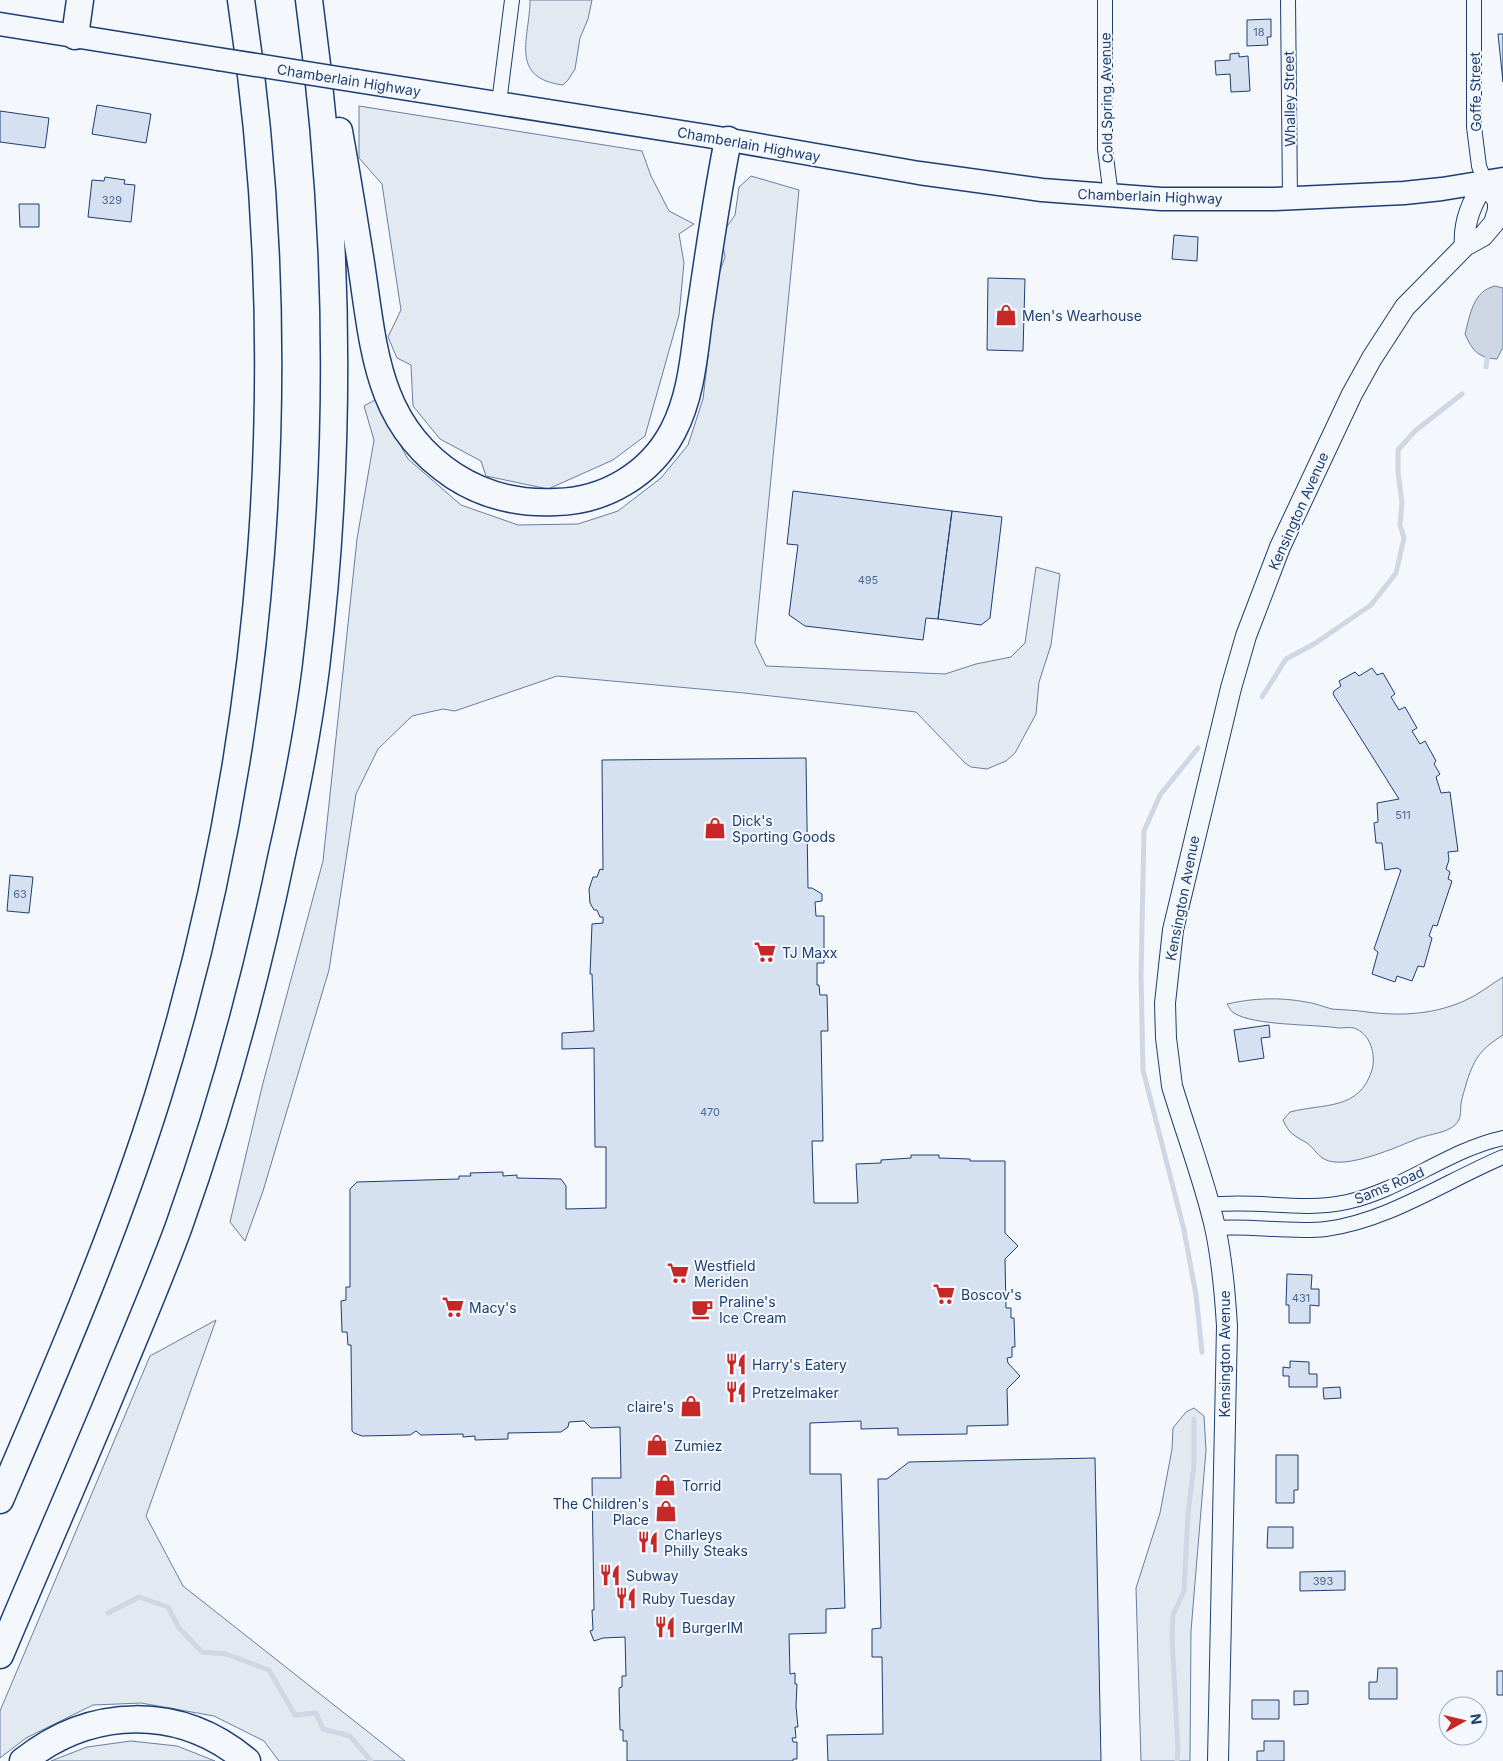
<svg xmlns="http://www.w3.org/2000/svg" width="1503" height="1761" font-family="Inter,sans-serif">
<style>
.green{fill:#e3e9f0;stroke:#687fa3}
.water{fill:#cfd7e4;stroke:#687fa3}
.lines{fill:none;stroke-linecap:round;stroke-linejoin:round}
.stream{stroke:#cfd7e4;stroke-width:5}
.building{fill:#d5e0f0;stroke:#1d3f73}
.street-casing{stroke:#1d3f73;stroke-width:16}
.secondary-casing{stroke:#1d3f73;stroke-width:22}
.primary-casing{stroke:#1d3f73;stroke-width:25}
.highway-casing{stroke:#1d3f73;stroke-width:29}
.street{stroke:#f4f7fb;stroke-width:14}
.secondary{stroke:#f4f7fb;stroke-width:20}
.primary{stroke:#f4f7fb;stroke-width:22}
.highway{stroke:#f4f7fb;stroke-width:26}
.primary-bridge-casing{stroke:#1d3f73;stroke-width:25;stroke-linecap:butt}
.primary-bridge{stroke:#f4f7fb;stroke-width:22}
.labels{text-anchor:middle;dominant-baseline:central;stroke-width:4;stroke-linejoin:round;paint-order:stroke}
.number-label{font-size:11px;fill:#4b6792}
.street-label{font-size:14px;fill:#1d3f73;stroke:#f4f7fb}
.poi-label{font-size:14px;fill:#1d3f73;stroke:#f4f7fb;text-anchor:start}
</style>
<rect width="100%" height="100%" fill="#f4f7fb"/>
<path class="green" d="M530 0H592L588 19 580 38 575 69 568 80 563 85C508 78 530 37 530 0Z
M359 106 642 151 651 176 669 211 694 224 679 234 684 263 679 315 645 436 613 460 548 489 486 476 481 461 440 439 413 406 411 365 397 358 388 337 401 310 382 184 359 158Z
M751 176 799 190 755 643 766 666 945 674 976 664 1011 657 1025 643 1036 567 1060 574 1051 645 1039 682 1036 714 1015 753 1006 761 987 769 971 767 965 763 916 712 744 693 557 676 455 711 443 709 412 716 378 749 356 794 329 970 263 1191 245 1241 230 1222 263 1083 323 861 357 539 374 440 364 406 375 400 408 459 461 505 518 525 578 524 618 511 661 478 688 445 703 399 717 279 725 257 721 235 735 215 739 187Z
M1503 977V1035C1481 1049 1475 1057 1467 1081 1465 1089 1462 1096 1461 1104 1460 1112 1462 1118 1455 1125 1446 1133 1431 1134 1419 1138 1399 1146 1345 1171 1324 1159 1317 1155 1313 1147 1307 1143 1295 1136 1289 1134 1283 1120L1290 1112C1324 1103 1359 1111 1372 1070 1376 1055 1371 1034 1354 1028 1350 1027 1344 1028 1339 1028 1314 1024 1254 1026 1234 1013 1231 1012 1229 1007 1227 1004 1253 998 1280 997 1306 1002 1315 1003 1324 1007 1332 1009 1344 1010 1355 1010 1367 1012 1400 1016 1432 1015 1464 1001 1478 995 1490 985 1503 977Z
M216 1320 146 1516 183 1586 405 1761H279L264 1741 214 1716 141 1703 93 1705 26 1738 0 1758V1711L150 1356Z
M1194 1408 1204 1416 1206 1450 1191 1631 1190 1761H1141L1136 1588 1160 1513 1172 1449 1173 1428 1186 1412Z
M131 1741 177 1746 215 1761H51L87 1747Z"/>
<path class="water" d="M1495 286 1503 288V347L1497 359C1478 358 1472 350 1465 334 1470 315 1473 291 1495 286Z"/>
<g class="lines">
<path class="stream" d="M1486 367 1488 352
M1262 697 1286 659 1314 644 1371 605 1396 573 1404 538 1400 525 1402 503 1398 472V450L1415 431 1462 394
M1198 748 1160 795 1144 831 1141 976 1143 1070 1184 1230 1196 1295 1202 1352
M108 1613 139 1597 168 1607 179 1628 202 1652 226 1654 269 1670 295 1715 316 1713 323 1729 350 1736 371 1761
M1177 1761 1178 1751 1172 1637 1173 1615 1184 1591 1188 1513 1194 1465V1419"/>
</g>
<path class="building" d="M1271 19V37H1267L1268 45 1247 46V20Z
M1498 34H1503V82Z
M1239 53V57L1248 56 1250 91 1231 92 1230 74 1216 75 1215 61 1230 60V54Z
M97 105 151 114 146 143 92 134Z
M0 111 49 118 45 148 0 142Z
M105 177 125 180 124 184 135 185 131 222 88 217 92 180 104 181Z
M19 204H39V227H20Z
M1174 235 1198 237 1197 261 1172 259Z
M988 278 1025 279 1023 351 987 350Z
M793 491 952 511 938 619 926 618 923 640 805 626 789 615 798 545 787 544Z
M952 511 1002 517 990 618 981 625 938 619Z
M1372 668 1377 675 1383 673 1395 694 1391 697 1399 710 1405 707 1417 728 1412 731 1420 744 1425 741 1436 761 1434 764 1440 774 1436 777 1441 793 1450 792 1458 851 1448 852 1449 860 1446 869 1450 872 1448 879 1452 881 1437 926 1433 925 1429 936 1432 938 1424 967 1418 966 1412 981 1397 976 1395 982 1372 974 1378 952 1374 949 1401 870 1397 868 1385 870 1382 843H1376L1374 823 1378 822 1377 803 1399 799 1333 694 1334 691 1341 686 1339 681 1355 672 1359 676Z
M806 758 808 888H812L822 894V901L815 902 816 916H824V963H817V985H819L820 995H827L828 1031H821L823 1141H812L814 1203H858L856 1164 881 1163V1160L911 1158V1155H939V1158L970 1159V1161H1005V1233L1018 1246 1005 1259 1006 1308H1011V1318H1014L1015 1347H1012V1357L1007 1358 1008 1363 1020 1376 1007 1389 1008 1425 967 1426V1434L898 1435V1428L861 1429V1421L810 1423V1474H841L845 1608 826 1609V1633L789 1634 790 1674 795 1673V1684H797L796 1706 798 1727H795L796 1738H792L793 1742H797V1759H793V1761H627V1741H623V1730H620L619 1688 622 1687V1676H626L625 1637 603 1638 594 1641 590 1631 593 1630 592 1610H594L592 1478H621L620 1427 591 1428 584 1421 569 1422 568 1427 561 1432 508 1433V1439L475 1440V1436L463 1437V1434L421 1435 416 1431 410 1435 362 1436 354 1433 352 1431 351 1345H348L347 1332H342L341 1301 346 1300V1287H350V1189L357 1182 459 1179V1176H471L470 1173 503 1172V1176L517 1175V1178L561 1179 566 1186V1209L606 1208V1147H595L594 1048 562 1049V1033L594 1031 592 974H590L592 924 603 923V917H600L597 910H594L590 903 589 889 593 877H597L600 869 603 870 602 760Z
M10 875 33 877 29 913 7 911Z
M1269 1025 1270 1037 1261 1038 1264 1058 1239 1062 1234 1030Z
M1287 1274 1312 1275 1311 1289H1319V1306L1310 1305V1323H1289V1305H1286Z
M1290 1361 1309 1362V1374H1317V1387H1289V1376H1283V1367L1290 1368Z
M1340 1387 1341 1398 1324 1399 1323 1388Z
M1276 1455H1298V1490H1294V1503H1276Z
M1095 1458 1101 1761H828L827 1735 883 1734 882 1657H872V1629L881 1628 878 1479H887L909 1462Z
M1268 1527H1293V1548H1267Z
M1345 1571V1590L1300 1591V1572Z
M1378 1668H1397V1699H1369V1682H1377Z
M1497 1671H1503V1695H1497Z
M1294 1691H1308V1704L1294 1705Z
M1252 1700H1279V1719H1252Z
M1264 1741H1284V1761H1257V1751H1264Z"/>
<g class="lines">
<g class="street-casing">
<path id="street" d="M1105 0V149L1111 196
M1288 0 1290 198
M1474 0V127L1479 166 1485 182
M499 103 512 0
M1209 1205C1255 1199 1301 1212 1347 1202 1402 1190 1448 1150 1503 1138
M1215 1228C1252 1225 1289 1233 1326 1229 1388 1221 1446 1181 1503 1157"/>
</g>
<g class="secondary-casing">
<path id="secondary" d="M1218 1761 1227 1326C1225 1293 1222 1259 1215 1227 1204 1179 1186 1133 1172 1086L1166 1038 1165 1003 1173 930 1231 688 1246 636 1280 547 1352 394 1372 358 1405 307 1465 246 1483 236 1494 223 1498 210V201L1485 182C1472 202 1463 222 1465 246"/>
</g>
<g class="primary-casing">
<path id="primary" d="M0 24 218 59
M357 81 707 136 919 173 1042 190 1161 199H1275L1404 193 1442 189 1503 179"/>
</g>
<g class="highway-casing">
<path id="highway" d="M75 36 80 0
M339 131C347 175 354 219 361 263 374 348 376 425 454 476 485 496 519 504 556 502 604 501 650 475 673 431 691 397 694 356 699 318 708 259 716 199 728 140
M0 1500C57 1367 115 1234 158 1096 267 744 296 365 241 0
M0 1655C40 1560 82 1465 121 1370 141 1322 161 1275 179 1226 222 1105 256 980 282 854 296 793 308 731 316 668 343 446 339 221 309 0
M23 1761C91 1707 179 1704 247 1761"/>
</g>
<use href="#street" class="street"/>
<use href="#secondary" class="secondary"/>
<use href="#primary" class="primary"/>
<use href="#highway" class="highway"/>
<g class="primary-bridge-casing">
<path id="primary-bridge" d="M218 59 357 81"/>
</g>
<use href="#primary-bridge" class="primary-bridge"/>
</g>
<defs>
<g id="shop-bare" transform="scale(1.725)"><path d="M-5-2.5h2.3a2.7 3.5 0 0 1 5.4 0H5L5.5 6h-11ZM-1.5-2.5h3a1.5 2.3 0 0 0-3 0Z" fill="#c62828" stroke="#f4f7fb" stroke-width="2.5" paint-order="stroke"/></g>
<g id="supermarket-bare" transform="scale(1.725)"><path d="M-6-5.5h2.5l.6 2H6L4.5 2H-2.5L-4.4-4H-6ZM-1.5 3.2a1.3 1.3 0 1 0 .1 0ZM3 3.2a1.3 1.3 0 1 0 .1 0Z" fill="#c62828" stroke="#f4f7fb" stroke-width="2.5" paint-order="stroke"/></g>
<g id="cafe-bare" transform="scale(1.725)"><path d="M-5.5-4.5H6V0H3Q3 3.5 0 3.5H-2.5Q-5.5 3.5-5.5 0ZM3-3.2v2h1.7v-2ZM-6 4.5H4V6H-6Z" fill="#c62828" stroke="#f4f7fb" stroke-width="2.5" paint-order="stroke"/></g>
<g id="restaurant-bare" transform="scale(1.725)"><path d="M-5-6h1v4h1v-4h1v4h1v-4h1v5L-1.5 .5V6h-2V.5L-5-1ZM5-6V6H3V1.5H1.5Q1.5-4 5-6Z" fill="#c62828" stroke="#f4f7fb" stroke-width="2.5" paint-order="stroke"/></g>
</defs>
<g fill-rule="evenodd">
<use href="#shop-bare" x="1006" y="315"/>
<use href="#shop-bare" x="715" y="828"/>
<use href="#supermarket-bare" x="765" y="952"/>
<use href="#supermarket-bare" x="678" y="1273"/>
<use href="#supermarket-bare" x="944" y="1294"/>
<use href="#supermarket-bare" x="453" y="1307"/>
<use href="#cafe-bare" x="702" y="1309"/>
<use href="#restaurant-bare" x="736" y="1364"/>
<use href="#restaurant-bare" x="736" y="1392"/>
<use href="#shop-bare" x="691" y="1406"/>
<use href="#shop-bare" x="657" y="1445"/>
<use href="#shop-bare" x="665" y="1485"/>
<use href="#shop-bare" x="666" y="1511"/>
<use href="#restaurant-bare" x="648" y="1542"/>
<use href="#restaurant-bare" x="610" y="1575"/>
<use href="#restaurant-bare" x="626" y="1598"/>
<use href="#restaurant-bare" x="665" y="1627"/>
</g>
<g class="labels">
<g class="number-label">
<text x="1259" y="32">18</text>
<text x="112" y="200">329</text>
<text x="868" y="580">495</text>
<text x="1403" y="815">511</text>
<text x="20" y="894">63</text>
<text x="710" y="1112">470</text>
<text x="1301" y="1298">431</text>
<text x="1323" y="1581">393</text>
</g>
<g class="street-label">
<text transform="translate(349 80) rotate(9)">Chamberlain Highway</text>
<text transform="translate(1475 92) rotate(-91)">Goffe Street</text>
<text transform="translate(1106 98) rotate(-91)">Cold Spring Avenue</text>
<text transform="translate(1289 99) rotate(-91)">Whalley Street</text>
<text transform="translate(749 144) rotate(10)">Chamberlain Highway</text>
<text transform="translate(1150 196) rotate(2)">Chamberlain Highway</text>
<text transform="translate(1298 511) rotate(-66)">Kensington Avenue</text>
<text transform="translate(1182 898) rotate(-79)">Kensington Avenue</text>
<text transform="translate(1389 1185) rotate(-23)">Sams Road</text>
<text transform="translate(1224 1354) rotate(-90)">Kensington Avenue</text>
</g>
<g class="poi-label">
<text x="1022" y="315">Men's Wearhouse</text>
<text x="732" y="820">Dick's<tspan x="732" dy="16">Sporting Goods</tspan></text>
<text x="782" y="952">TJ Maxx</text>
<text x="694" y="1265">Westfield<tspan x="694" dy="16">Meriden</tspan></text>
<text x="961" y="1294">Boscov's</text>
<text x="719" y="1301">Praline's<tspan x="719" dy="16">Ice Cream</tspan></text>
<text x="469" y="1307">Macy's</text>
<text x="752" y="1364">Harry's Eatery</text>
<text x="752" y="1392">Pretzelmaker</text>
<text x="674" y="1406" text-anchor="end">claire's</text>
<text x="674" y="1445">Zumiez</text>
<text x="682" y="1485">Torrid</text>
<text x="649" y="1503" text-anchor="end">The Children's<tspan x="649" dy="16">Place</tspan></text>
<text x="664" y="1534">Charleys<tspan x="664" dy="16">Philly Steaks</tspan></text>
<text x="626" y="1575">Subway</text>
<text x="642" y="1598">Ruby Tuesday</text>
<text x="682" y="1627">BurgerIM</text>
</g>
</g>
<g transform="translate(1463 1721) rotate(82)"><circle r="24" fill="#f4f7fb" stroke="#9eadc5"/>
<path d="M0-4L9 19L0 12L-9 19Z" fill="#c62828"/>
<text y="-8" font-size="14" font-weight="bold" text-anchor="middle" fill="#1d3f73">N</text>
</g>
</svg>
